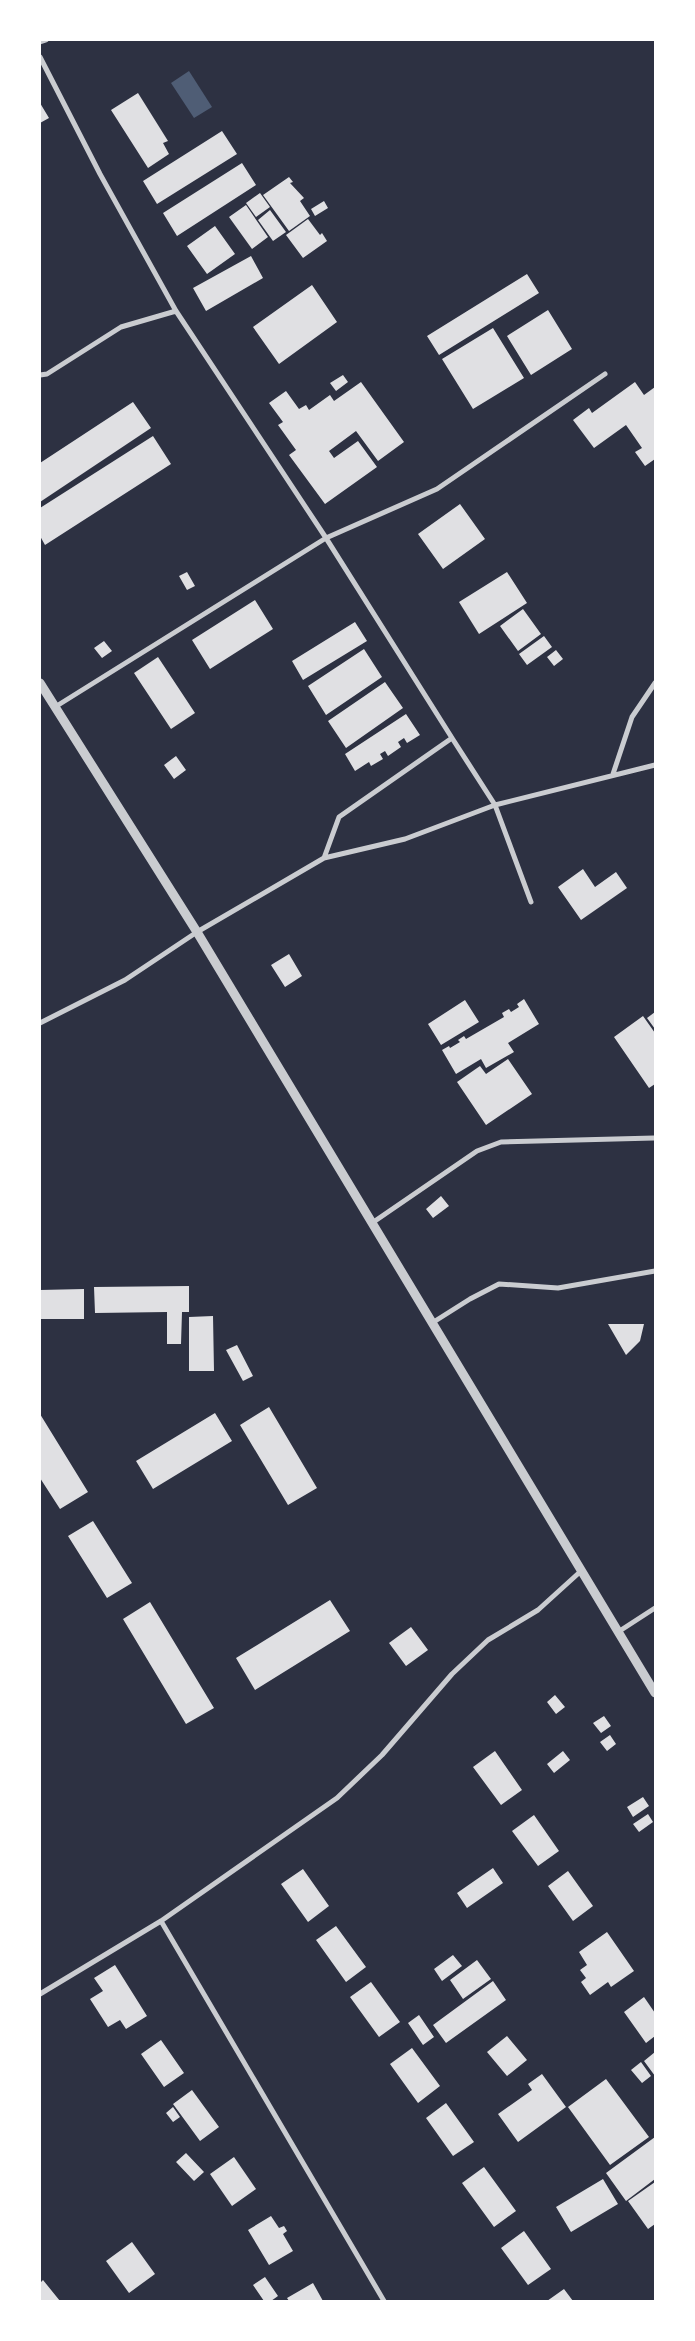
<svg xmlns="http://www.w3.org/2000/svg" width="695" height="2341" font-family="Commissioner,sans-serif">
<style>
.water{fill:#4f5d75}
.building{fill:#e0e0e3}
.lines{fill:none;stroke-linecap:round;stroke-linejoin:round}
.minor{stroke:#caccd0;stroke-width:5}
.tertiary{stroke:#caccd0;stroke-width:9}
</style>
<rect width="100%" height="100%" fill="#2d3142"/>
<path class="water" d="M189 71 212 107 194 118 171 83Z"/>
<path class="building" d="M138 93 168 141 163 143 169 154 148 168 111 110Z
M40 103 49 118 40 123Z
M222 131 237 154 157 204 143 181Z
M242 163 256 185 177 236 163 213Z
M289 177 293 182 290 183 304 198 300 201 310 216 289 231 263 195Z
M260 193 270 207 256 217 246 203Z
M324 201 328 208 315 216 311 209Z
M246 205 268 237 252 249 229 217Z
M270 210 286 232 273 241 258 220Z
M308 219 320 235 322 233 327 241 303 258 286 235Z
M215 226 235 254 207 274 187 246Z
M251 256 263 278 206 311 193 288Z
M527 274 539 293 439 355 427 336Z
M312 285 337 322 279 364 253 327Z
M548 310 572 349 531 375 507 336Z
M493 328 524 378 473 409 442 359Z
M343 375 348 382 336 391 330 383Z
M361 382 404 442 378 461 356 431 329 451 334 458 358 441 377 467 325 504 289 455 296 450 278 425 283 422 269 403 286 391 299 409 306 405 309 410 330 395 334 401Z
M635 382 644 395 655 387V459L645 466 635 452 642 448 626 425 594 448 573 420 589 408 592 413Z
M133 402 151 428 40 502V463Z
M153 436 171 464 45 545 40 536V508Z
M460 504 485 539 443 569 418 534Z
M187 572 195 586 187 590 179 576Z
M507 572 527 603 479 634 459 602Z
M255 600 273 629 210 669 192 640Z
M523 609 541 634 518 651 500 626Z
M355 622 367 641 303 680 292 661Z
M544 636 552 647 527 665 519 654Z
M104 641 112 651 102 658 94 648Z
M364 649 382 677 326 715 308 686Z
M556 650 563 659 554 666 547 657Z
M158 657 195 713 171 729 134 673Z
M385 682 403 708 346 748 328 721Z
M406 714 420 735 407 743 404 738 398 742 401 747 388 756 385 751 380 754 383 759 371 766 369 762 355 771 345 754Z
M176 756 186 770 174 779 164 765Z
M583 869 595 887 616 872 627 888 581 920 558 887Z
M289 954 302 976 285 987 271 965Z
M524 999 539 1024 508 1043 514 1052 486 1068 481 1059 456 1074 442 1050 449 1046 450 1048 460 1042 458 1040 464 1036 466 1039 504 1017 502 1013 509 1009 511 1012 519 1007 517 1004Z
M465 1000 479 1022 441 1045 428 1024Z
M655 1012V1029L647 1018Z
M643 1016 655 1033V1084L649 1088 614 1037Z
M508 1059 532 1094 486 1125 457 1082 480 1066 486 1074Z
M441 1196 449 1206 433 1218 426 1209Z
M189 1286V1312H182L181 1344H167V1312L95 1313 94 1287Z
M84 1289V1319H40V1290Z
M213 1316 214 1371H189V1317Z
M608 1324H644L640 1341 626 1355Z
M237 1345 253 1376 243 1381 226 1350Z
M269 1407 317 1488 288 1505 240 1425Z
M215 1413 232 1441 153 1489 136 1461Z
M40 1414 88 1492 60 1509 40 1478Z
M93 1521 132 1583 107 1598 68 1536Z
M330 1600 350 1631 255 1690 236 1658Z
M150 1602 214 1708 186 1724 123 1619Z
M411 1627 428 1650 406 1666 389 1643Z
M555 1695 565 1707 556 1714 547 1702Z
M604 1716 611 1726 601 1733 593 1723Z
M610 1735 616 1744 607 1751 600 1742Z
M495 1751 522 1790 501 1805 473 1767Z
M563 1751 570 1760 554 1773 547 1764Z
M643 1797 649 1806 633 1817 627 1807Z
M648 1814 653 1822 639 1832 633 1824Z
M534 1815 559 1851 538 1866 512 1831Z
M493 1868 503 1883 467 1908 457 1893Z
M303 1869 329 1906 308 1922 281 1884Z
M568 1871 593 1906 573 1921 548 1886Z
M336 1926 366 1967 346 1982 316 1940Z
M607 1932 634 1971 611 1987 608 1982 590 1995 581 1982 586 1978 580 1970 587 1965 579 1952Z
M453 1955 462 1966 442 1981 434 1969Z
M477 1960 491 1979 463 1999 450 1980Z
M115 1965 147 2016 126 2029 120 2020 108 2027 90 1999 103 1991 94 1978Z
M493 1981 506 2000 446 2043 433 2025Z
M371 1982 400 2022 379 2037 350 1997Z
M644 1997 655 2013V2036L646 2043 624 2012Z
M419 2015 434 2037 423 2045 408 2023Z
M507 2036 527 2060 507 2076 487 2052Z
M161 2040 184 2073 164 2087 141 2054Z
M412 2048 440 2086 418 2103 390 2064Z
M655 2052V2076L644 2061Z
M641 2062 651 2076 642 2083 631 2070Z
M542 2074 566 2107 518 2142 498 2114 532 2090 528 2084Z
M606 2079 649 2137 610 2165 568 2107Z
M192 2090 219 2127 200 2141 173 2104Z
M446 2103 474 2142 453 2156 426 2118Z
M173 2107 180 2117 173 2122 166 2113Z
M655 2137V2179L626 2201 606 2173Z
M186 2153 204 2172 194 2181 176 2162Z
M234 2157 256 2189 232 2206 210 2174Z
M484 2167 516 2211 494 2227 462 2183Z
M603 2179 618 2204 571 2232 556 2207Z
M655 2182V2224L648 2229 628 2201Z
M271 2216 279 2228 284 2226 287 2231 283 2234 293 2251 269 2265 248 2230Z
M524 2231 551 2269 528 2285 501 2248Z
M132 2242 155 2274 129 2293 106 2261Z
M265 2277 278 2296 271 2301H264L253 2285Z
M43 2280 60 2301H40V2283Z
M313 2283 323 2301H289L287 2298Z
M564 2289 573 2301H547Z"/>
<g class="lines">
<path class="minor" d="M40 42 46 40
M40 57 100 174 176 311 326 538 452 738
M40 375 47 374 121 327 176 311
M55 707 326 538 437 489 605 374
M613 774 632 717 655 683
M324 858 339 817 452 738 495 805 531 902
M40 1023 125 980 197 932 324 858 405 839 495 805 655 765
M372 1223 477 1151 501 1142 654 1138
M432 1323 470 1299 499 1284 558 1288 655 1271
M618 1632 655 1608
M161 1921 384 2301
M40 1994 161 1921 337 1798 382 1755 452 1674 488 1640 538 1610 581 1571"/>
<path class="tertiary" d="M40 683 197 932 655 1693"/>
</g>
<rect width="695" height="2341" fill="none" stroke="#ffffff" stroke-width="82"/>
</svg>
